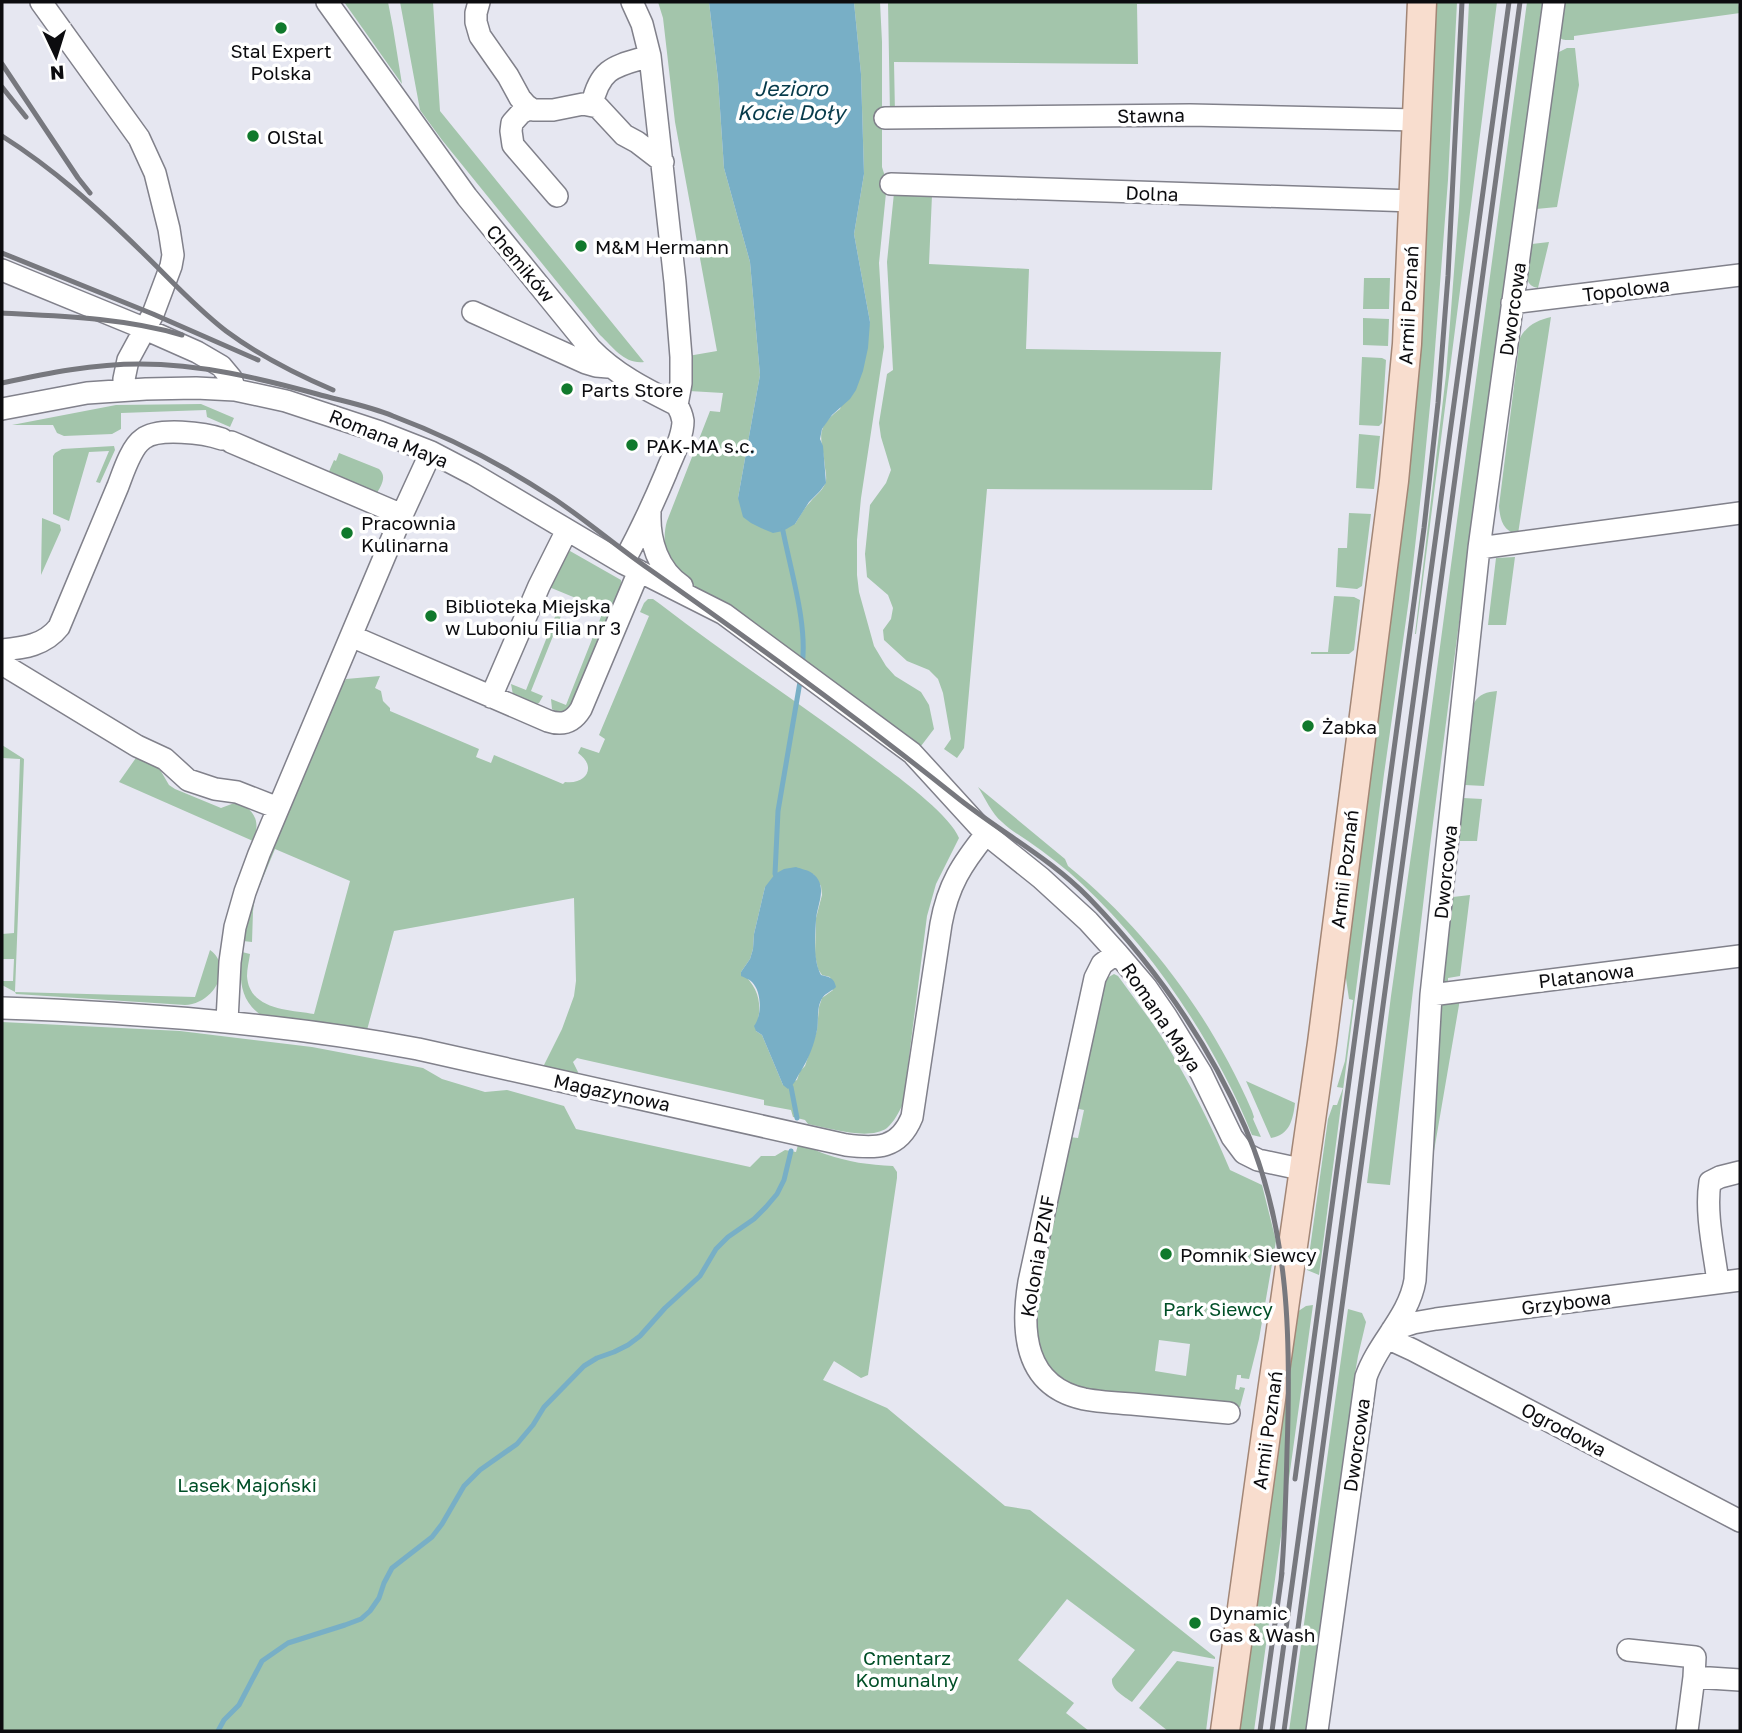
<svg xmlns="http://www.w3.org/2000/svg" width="1742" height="1733" font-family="'Golos Text',sans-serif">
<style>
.green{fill:#a3c5ab;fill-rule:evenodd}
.water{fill:#78afc6}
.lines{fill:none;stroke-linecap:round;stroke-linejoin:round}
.stream{stroke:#78afc6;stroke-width:5}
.minor-casing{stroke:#81818b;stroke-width:24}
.major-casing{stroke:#a28676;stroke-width:31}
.minor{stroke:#fff;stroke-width:21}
.major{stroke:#f8ddce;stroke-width:28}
.rail{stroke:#77787e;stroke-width:5}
.poi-dot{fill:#10792c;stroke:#fff;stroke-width:2.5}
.labels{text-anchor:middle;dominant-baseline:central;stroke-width:7;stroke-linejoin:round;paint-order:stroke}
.poi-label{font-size:19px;fill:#0c0c0f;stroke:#fff;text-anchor:start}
.street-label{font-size:19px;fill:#0c0c0f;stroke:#fff}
.park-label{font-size:19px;fill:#004f27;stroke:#fff}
.water-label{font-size:21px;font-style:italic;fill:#073b4b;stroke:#fff}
</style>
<rect width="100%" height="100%" fill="#e6e7f1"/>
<path class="green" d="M344 2H388L393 28 402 84Z
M400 2H433L440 111 644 362C624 364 614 348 600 335L442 140 420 110Z
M658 2H709L718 79 724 168 750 262 760 375 738 498 795 524C800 516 804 508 811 501 815 496 822 491 825 484 827 480 826 473 825 468 823 439 812 430 840 409L870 322 854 234 864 174 861 74 854 2H880L882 42V167L887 183 879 263 884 347 861 498 857 540V575L859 592 874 646 886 666 895 676 921 692 929 705 934 729 918 750C858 705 797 661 737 616 719 602 691 589 676 572 665 559 662 538 667 521L710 411 720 412 723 393 689 391 688 356 717 351 675 122 663 18Z
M888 2H1380L1137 4 1138 64 894 62 895 114H890Z
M1433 2H1457L1448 180 1433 375 1423 477 1409 599 1384 774 1319 1275 1307 1270 1328 1119 1333 1105H1337L1343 1088 1337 1087 1345 1061 1353 1000 1349 999 1344 965Z
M1469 2H1497L1416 634H1415L1446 375 1459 207Z
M1527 2H1544L1460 615 1430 846 1390 1185 1367 1183 1391 996 1427 743Z
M1561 2H1738L1740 13 1574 36V40C1568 40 1562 41 1557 36Z
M1567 48H1575L1579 85 1557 207 1536 209 1552 62 1557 53Z
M894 193 932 195 929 264 1029 269 1026 349 1221 352 1212 490 987 489 964 748 957 758 944 749 951 739 943 693 938 679 929 670 907 661 884 640 883 630 891 619 893 608 888 595 867 577 865 554 870 505 886 483 891 470 881 437 879 423 887 374 893 370 887 262Z
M1549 242 1538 288C1534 287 1530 286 1528 281 1525 275 1531 252 1532 244Z
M1364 278H1390L1389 309H1363Z
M1551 317 1518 534C1503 532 1500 519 1499 506L1520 338C1527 325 1538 320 1551 317Z
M1363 318 1389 319 1388 346 1363 345Z
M1362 357 1382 358 1386 360 1382 423 1379 426 1359 425Z
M201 404 234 418 230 427 207 417 206 410 121 413V429L112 434 64 436 57 433 53 425H12L116 405Z
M1359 434 1380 436 1374 489 1356 488Z
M114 446 115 450 100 483 96 482 109 451 89 452 69 521 53 514V456L55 453 62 449Z
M339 453 379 469C388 477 380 487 376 495L327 476 334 460 336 461Z
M1349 513 1371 514 1362 586 1357 589 1336 587 1338 548H1347Z
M42 518 60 525 61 530 41 575Z
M570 551 621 580 622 588 612 613 549 587 563 556Z
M1515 557 1506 625H1488L1496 558Z
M1334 596 1354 597 1360 600 1354 650 1349 654H1311V652H1328Z
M562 599 567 601 531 691 543 696 539 703 533 706 513 695 511 684 526 690Z
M648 599H653L660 604C734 661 812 711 886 768 905 782 951 817 959 838L936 884 927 916 903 1104C899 1112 894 1122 887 1128 869 1141 829 1128 808 1124L805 1120 793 1117 791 1110 764 1105V1100L581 1059 577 1058 573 1062 578 1072 577 1074 543 1067 562 1029 574 996 576 981 574 898 394 931 367 1030 264 1017C239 1002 239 978 242 952L250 954C249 961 247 969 247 976 249 1010 289 1010 314 1014L350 881 275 849 255 897 253 911 252 942 243 941 255 890 341 680 345 681 346 679 380 676 375 688 381 691 383 701 390 708V711L479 749 476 757 491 763 494 755 563 784 565 782C587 785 597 766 578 753L581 747 599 753 605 739 599 735 649 616 640 612 644 603ZM813 874 821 886 822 895 816 918 815 955 818 969 822 975 830 977 833 990 822 998 819 1007 817 1030 805 1066 800 1071 797 1080 783 1085 762 1035 756 1031C762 1005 761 990 741 972L750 959 753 949 754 934 765 887Z
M602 614 610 618 574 705C565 711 562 715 552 709L551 699 566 705Z
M1497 691 1484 786 1465 785 1474 703C1479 694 1487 692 1497 691Z
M2 745 24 759 15 992 195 997 210 950C234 967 214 1004 185 1005L16 994 15 992 2 985V981H13L14 959H2V934L14 933 20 759 2 758Z
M138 755 159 768 169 785 175 789 221 808 237 802C255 810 261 822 253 841L119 782Z
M978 787 1065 859 1068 866C1147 930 1212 1018 1252 1111L1254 1117 1253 1119 1261 1137 1252 1135C1216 1045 1153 950 1082 884 1065 868 1047 854 1028 841 1019 835 1009 829 1002 822 992 814 985 798 978 787Z
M1463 798 1482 799 1477 841H1458Z
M1470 895 1460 976 1448 978V984L1441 985 1453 897Z
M1114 974 1118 976C1133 997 1149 1017 1163 1039 1189 1081 1211 1124 1230 1170L1262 1185 1276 1241 1259 1339 1249 1379 1241 1378V1375H1237L1235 1389 1239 1390 1240 1387 1245 1388 1240 1407 1089 1393 1063 1381 1043 1360 1035 1340 1038 1277 1069 1137 1078 1138 1084 1110 1074 1108 1102 976 1107 978ZM1159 1340 1190 1344 1186 1376 1155 1371Z
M1459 1002V1005L1433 1157 1440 1003Z
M2 1022 180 1031 312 1047 423 1068 442 1079 485 1092 507 1090 564 1106 576 1129 750 1167 761 1156H775L785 1150 796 1152 798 1145C809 1146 816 1151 825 1154 848 1162 869 1165 893 1166L897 1172V1178L868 1375 861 1378 834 1361 823 1380 887 1408 1005 1506 1030 1510 1215 1657V1659L1173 1651 1132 1702C1124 1696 1111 1690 1112 1679L1135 1650 1067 1599 1018 1660 1074 1703 1066 1713 1089 1731H2Z
M1246 1081 1295 1103C1293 1119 1290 1135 1271 1138Z
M1313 1305 1254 1731H1237L1282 1410 1292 1359 1291 1341 1297 1312 1306 1306Z
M1348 1309 1362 1313 1366 1322 1358 1356 1352 1391 1355 1392 1307 1731H1289Z
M1177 1661 1214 1667 1206 1731H1168L1139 1708Z"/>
<path class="water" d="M709 2H854L861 74 864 174 854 234 870 322 868 348 863 371 856 390 850 399 832 415 822 429 820 439 823 446 826 483 820 491 809 502 795 524 783 531 773 533 761 528 751 523 743 517 738 498 760 375 750 262 724 168 718 79Z
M796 867C801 869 808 870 812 873 829 886 817 904 816 920 815 936 813 961 821 975 830 977 834 978 836 987 832 991 826 993 823 997 816 1006 819 1020 817 1030 814 1045 809 1058 801 1071 796 1078 796 1083 788 1089L783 1085 762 1035 756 1031 754 1026C762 1016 762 992 752 982 749 979 745 978 741 976V972L750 959 753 949 754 934 765 887 775 874 784 869Z"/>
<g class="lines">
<path class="stream" d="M783 531C791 572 808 626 802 666
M775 874 778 811 801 676
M791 1087 797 1118
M218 1731 224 1720 239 1705 262 1661 288 1643 345 1625 361 1619 370 1611 379 1598 384 1583 392 1568 432 1537 442 1524 464 1486 480 1470 517 1444 533 1425 544 1407 584 1366 597 1358 614 1352 628 1345 640 1336 665 1308 700 1276 716 1249 728 1237 754 1219 766 1207 777 1194 784 1180 791 1151"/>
<g class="minor-casing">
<path id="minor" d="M41 2 139 138 155 173 169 229 173 255 171 266 153 314 128 360 124 379V390
M327 2 467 197 590 348C615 374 645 389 677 405 680 410 682 415 683 421 683 438 672 457 666 473 653 504 639 534 623 563
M479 2 476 13V22L480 36 508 76 520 98 526 105 533 110H553L583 104 598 107 624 135 637 142 663 162
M632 2 642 24 650 56 675 282 681 357V383L677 405
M592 105C600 66 617 66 650 56
M530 108 521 113 512 123 511 131 513 145 557 196
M885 118 1190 115 1417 120
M891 184 1414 201
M2 270 136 325 197 352 221 366 231 378 235 390
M1512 303 1740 275
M473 312 586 363 596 366 608 367
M2 409 87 393 146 389 196 388 235 390 286 401 380 432 431 452 473 474 623 563 724 614 912 753 986 834 1041 878 1088 921 1117 953 1146 987 1166 1016 1201 1073 1232 1137 1244 1153 1258 1160 1305 1170
M231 442 402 515
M650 513C649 541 658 570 682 586
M1479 548 1740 513
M351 636 548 721C563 726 573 722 581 709L639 571
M2 650C24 648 45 645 59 627 79 580 98 533 118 486 123 473 131 447 143 439 158 427 205 433 222 439
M2 664 137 746 165 759 188 780 215 789 237 792 278 808
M491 697 539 586 567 530
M1117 953 1102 964 1095 978 1029 1282C1021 1331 1024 1386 1084 1399 1100 1402 1116 1403 1132 1404 1165 1407 1197 1410 1229 1413
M1431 995 1740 956
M2 1008C141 1013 280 1023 418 1049L846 1145C877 1149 899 1149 912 1117L941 924C948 885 962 864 986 834
M227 1021 230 962 235 927 245 892 259 854 402 515 431 452
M1718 1282C1714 1251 1705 1213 1710 1182L1720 1177 1740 1172
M1392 1330 1413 1323 1436 1319 1740 1280
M1387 1338 1413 1350 1740 1521
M1628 1650 1695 1657 1694 1677
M1317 1731 1366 1377C1378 1342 1409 1317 1415 1280L1431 995 1479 548 1554 2
M1687 1731 1694 1677 1740 1680"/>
</g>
<g class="major-casing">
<path id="major" d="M1225 1731 1266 1434 1322 1043 1394 481 1407 344 1422 2"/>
</g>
<use href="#minor" class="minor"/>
<use href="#major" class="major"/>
<path class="rail" d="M2 64 78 178 90 193
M2 87 26 117
M2 136C54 169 97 208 141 251 169 278 195 307 226 331 257 354 298 375 333 390
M2 253 153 314 258 360
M2 313C60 316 125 318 182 335
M2 383C48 373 93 364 140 364 200 364 259 378 317 394 342 401 369 406 393 416 449 437 503 465 553 498 586 520 616 546 649 569 753 642 855 716 954 795 998 831 1049 857 1089 898 1153 964 1208 1042 1245 1127 1290 1230 1291 1342 1287 1451 1286 1494 1285 1537 1281 1581
M1295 1479 1424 528 1438 403 1448 276 1462 2
M1260 1731 1282 1573
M1272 1731 1509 2
M1284 1731 1520 2"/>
</g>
<g class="poi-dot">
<circle cx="281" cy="28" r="7"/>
<circle cx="253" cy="136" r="7"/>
<circle cx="581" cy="246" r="7"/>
<circle cx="567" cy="389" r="7"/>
<circle cx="632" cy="445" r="7"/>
<circle cx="347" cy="533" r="7"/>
<circle cx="431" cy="616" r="7"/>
<circle cx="1308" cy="726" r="7"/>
<circle cx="1166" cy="1254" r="7"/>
<circle cx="1195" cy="1623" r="7"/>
</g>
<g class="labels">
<g class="poi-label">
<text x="281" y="50" text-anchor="middle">Stal Expert<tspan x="281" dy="22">Polska</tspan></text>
<text x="267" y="136">OlStal</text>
<text x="595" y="246">M&amp;M Hermann</text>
<text x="581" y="389">Parts Store</text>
<text x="646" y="445">PAK-MA s.c.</text>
<text x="361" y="522">Pracownia<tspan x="361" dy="22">Kulinarna</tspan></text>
<text x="445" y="605">Biblioteka Miejska<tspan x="445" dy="22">w Luboniu Filia nr 3</tspan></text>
<text x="1322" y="726">Żabka</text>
<text x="1180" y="1254">Pomnik Siewcy</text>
<text x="1209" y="1612">Dynamic<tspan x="1209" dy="22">Gas &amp; Wash</tspan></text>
</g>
<g class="street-label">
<text transform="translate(1151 115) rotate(-1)">Stawna</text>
<text transform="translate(1152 193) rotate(2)">Dolna</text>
<text transform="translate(521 263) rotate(50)">Chemików</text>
<text transform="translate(1626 289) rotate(-7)">Topolowa</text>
<text transform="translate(1408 305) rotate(-87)">Armii Poznań</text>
<text transform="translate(1512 309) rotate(-82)">Dworcowa</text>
<text transform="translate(389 438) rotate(22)">Romana Maya</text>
<text transform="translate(1344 869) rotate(-83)">Armii Poznań</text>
<text transform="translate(1445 872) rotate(-84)">Dworcowa</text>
<text transform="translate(1586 975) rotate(-7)">Platanowa</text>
<text transform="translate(1162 1017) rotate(56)">Romana Maya</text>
<text transform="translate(612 1092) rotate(12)">Magazynowa</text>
<text transform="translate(1037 1256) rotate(-80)">Kolonia PZNF</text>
<text transform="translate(1566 1302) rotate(-7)">Grzybowa</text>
<text transform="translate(1564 1429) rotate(28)">Ogrodowa</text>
<text transform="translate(1267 1430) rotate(-82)">Armii Poznań</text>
<text transform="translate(1356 1445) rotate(-82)">Dworcowa</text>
</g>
<g class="park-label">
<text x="1218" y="1308">Park Siewcy</text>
<text x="247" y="1484">Lasek Majoński</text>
<text x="907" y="1657">Cmentarz<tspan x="907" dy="22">Komunalny</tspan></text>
</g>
<g class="water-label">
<text x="791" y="88">Jezioro<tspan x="791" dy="24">Kocie Doły</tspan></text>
</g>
</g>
<rect width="1742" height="1733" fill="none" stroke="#0c0c0f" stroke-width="7"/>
<g transform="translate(56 56) rotate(176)" stroke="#ffffff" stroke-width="5" paint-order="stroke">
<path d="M0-5L12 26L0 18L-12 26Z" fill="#0c0c0f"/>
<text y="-10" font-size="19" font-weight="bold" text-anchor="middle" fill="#0c0c0f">N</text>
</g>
</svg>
